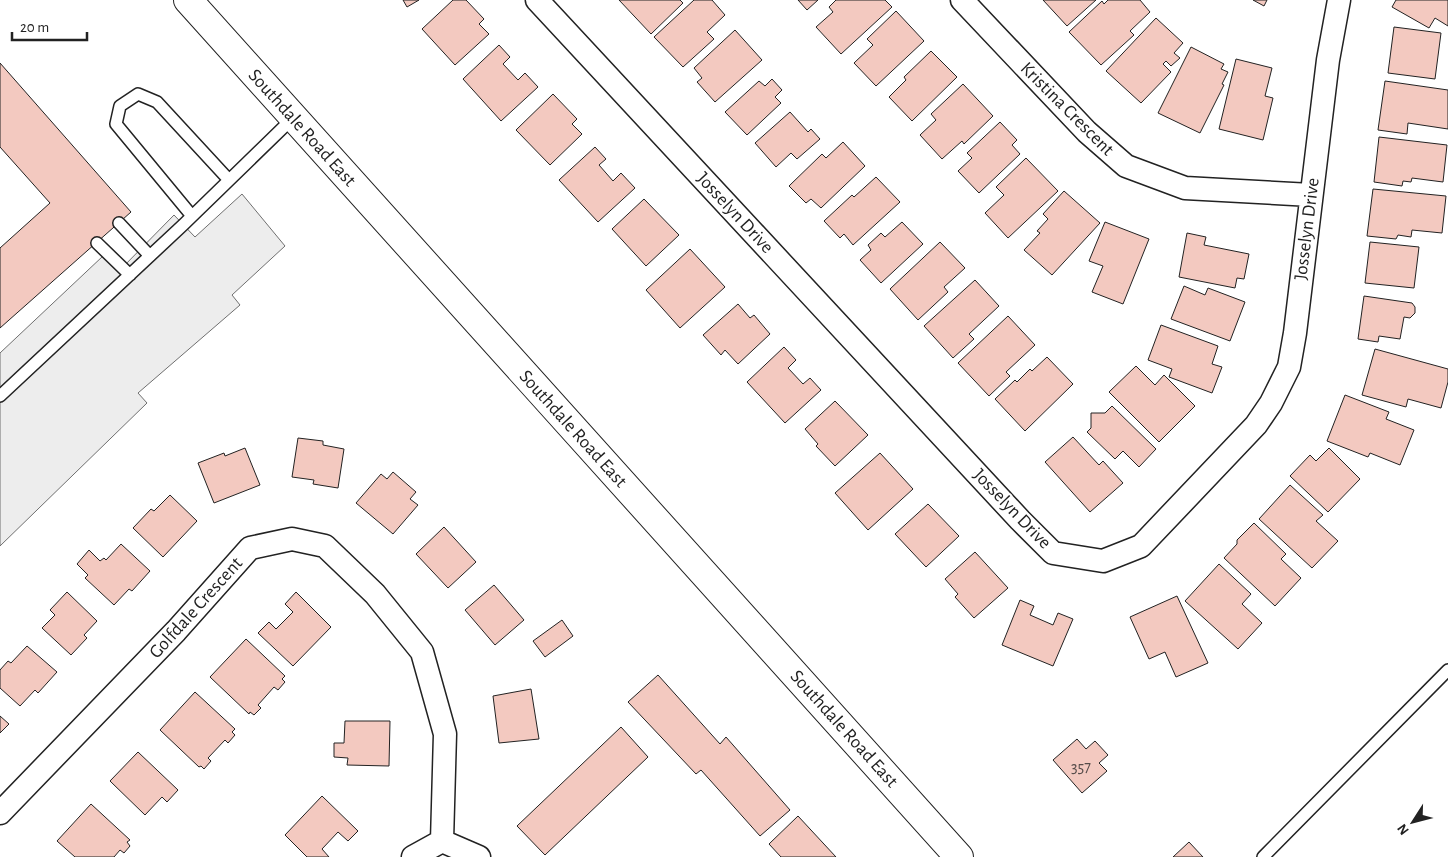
<svg xmlns="http://www.w3.org/2000/svg" width="1448" height="857" font-family="'Alegreya Sans',sans-serif">
<style>
.parking{fill:#ededed;stroke:#6f6f6f}
.building{fill:#f3c9c0;stroke:#222}
.lines{fill:none;stroke-linecap:round;stroke-linejoin:round}
.lane-casing{stroke:#222;stroke-width:14}
.street-casing{stroke:#222;stroke-width:25}
.secondary-casing{stroke:#222;stroke-width:30}
.lane{stroke:#fff;stroke-width:11}
.street{stroke:#fff;stroke-width:22}
.secondary{stroke:#fff;stroke-width:28}
.labels{text-anchor:middle;dominant-baseline:central;stroke-width:4;stroke-linejoin:round;paint-order:stroke}
.number-label{font-size:16px;fill:#564c4a}
.street-label{font-size:19px;fill:#222;stroke:#fff}
</style>
<rect width="100%" height="100%" fill="#fff"/>
<path class="parking" d="M242 194 285 246 232 295 240 305 138 393 147 403 0 546V353L103 256 119 271 174 215 195 237Z"/>
<path class="building" d="M403 0H419L407 7Z
M453 0H466L484 19 479 24 489 34 455 65 422 29Z
M619 0H680L683 3 651 34Z
M694 0H712L725 15 707 32 714 39 683 67 654 37Z
M798 0H818L807 10Z
M836 0H885L892 7 841 54 816 27 833 12 829 7Z
M1043 0H1096L1067 26Z
M1108 0H1140L1150 12 1130 31 1134 35 1101 65 1069 32 1102 1 1104 4Z
M1253 0H1267L1264 6Z
M1396 0H1448V26L1435 18 1429 28 1392 7Z
M896 11 924 41 876 86 854 63 873 45 867 39Z
M1156 18 1183 43 1174 53 1180 58 1171 66 1166 61 1163 64 1171 72 1141 103 1106 71Z
M1394 27 1441 33 1435 79 1388 73Z
M735 30 762 60 715 102 697 82 702 78 694 68Z
M499 45 510 57 503 64 518 80 525 73 538 87 501 121 463 79Z
M1191 47 1224 64 1221 69 1228 72 1222 84 1224 85 1200 133 1158 113Z
M931 51 957 77 912 121 889 97 906 80 904 77Z
M1236 59 1272 68 1265 96 1273 98 1263 140 1219 129Z
M0 63 131 212 0 328V248L50 203 0 147Z
M772 79 782 90 775 97 781 103 747 135 725 112 759 81 765 86Z
M1385 81 1448 90V129L1408 123 1407 134 1378 130Z
M963 84 993 116 964 144 962 141 942 159 920 135 936 120 931 114Z
M553 94 577 119 572 124 582 134 550 165 516 130Z
M790 112 808 132 811 129 820 139 797 159 791 153 776 167 755 143Z
M1000 122 1017 140 1012 145 1020 154 979 193 958 171 972 158 967 153Z
M1379 137 1447 145 1443 182 1412 178 1411 182 1403 181 1402 186 1374 182Z
M843 142 865 166 821 208 811 199 806 203 789 186 822 154 826 158Z
M595 147 606 159 599 165 613 181 621 173 635 188 598 222 559 180Z
M1026 158 1058 191 1008 238 985 213 1004 195 996 187Z
M876 177 900 202 853 245 844 234 840 238 824 221 852 195 854 197Z
M1373 189 1446 196 1442 233 1412 230 1411 237 1398 235 1396 239 1367 236Z
M1064 191 1100 223 1052 275 1024 250 1040 233 1037 231 1048 219 1043 214Z
M644 199 679 235 646 266 612 229Z
M902 222 923 244 881 283 860 260 871 250 868 245 881 233 885 237Z
M1105 222 1149 239 1123 304 1092 292 1103 266 1089 261Z
M1187 233 1206 237 1204 245 1249 254 1244 279 1237 278 1235 288 1179 277Z
M940 242 965 268 944 287 948 292 918 320 890 289Z
M1370 242 1419 247 1414 288 1365 283Z
M690 249 725 287 680 328 646 290Z
M975 280 999 306 969 334 974 339 953 358 924 326Z
M1184 286 1205 295 1208 288 1245 302 1230 341 1171 319Z
M1364 296 1412 303 1415 307V313L1410 318 1404 317 1400 339 1379 336 1378 342 1358 339Z
M738 304 750 318 754 315 770 334 738 364 725 350 721 355 703 335Z
M1008 316 1035 345 1006 372 1010 376 989 396 958 363Z
M1161 325 1218 346 1212 364 1222 367 1212 393 1169 377 1172 369 1148 360Z
M784 347 796 360 788 368 803 384 810 378 821 390 785 423 747 382Z
M1375 349 1448 369V382L1441 408 1408 399 1406 407 1362 395Z
M1047 357 1073 384 1025 431 995 399 1015 380 1017 382 1030 369 1032 371Z
M1136 366 1155 385 1164 375 1195 406 1159 442 1109 392Z
M1345 395 1389 412 1386 419 1414 430 1400 465 1370 453 1368 457 1327 441Z
M835 401 868 435 835 466 816 446 818 444 805 429Z
M1112 406 1156 449 1139 467 1123 451 1115 459 1087 432 1091 428V413H1105Z
M1073 437 1099 465 1103 461 1123 483 1090 512 1045 462Z
M298 438 323 441V445L344 449 338 488 313 484 314 480 292 477Z
M245 448 260 485 214 503 198 463 224 453 225 456Z
M1329 448 1360 479 1328 512 1290 476 1310 455 1316 461Z
M880 453 913 489 868 530 835 493Z
M393 472 416 492 410 499 418 505 393 534 356 503 381 474 387 479Z
M1290 485 1323 515 1316 521 1338 541 1312 568 1259 519Z
M170 495 197 521 163 557 133 528 151 509 154 511Z
M928 504 959 536 926 567 895 534Z
M1254 523 1286 554 1281 559 1301 578 1275 606 1224 558 1237 544V540Z
M444 527 476 562 448 588 416 554Z
M121 544 150 571 132 591 129 589 114 605 85 578 88 575 77 564 89 550 100 561 104 558 106 560Z
M975 552 1008 588 974 618 955 597 958 594 945 579Z
M1219 564 1251 594 1242 604 1262 623 1238 649 1185 601Z
M494 585 524 620 495 645 465 610Z
M67 592 97 621 84 635 87 638 71 655 42 628 55 615 50 610Z
M296 592 331 627 293 666 258 633 269 622 276 629 293 612 285 604Z
M1177 596 1208 663 1176 677 1165 652 1149 659 1130 617Z
M1020 600 1034 606 1030 615 1053 625 1058 613 1073 619 1053 666 1002 645Z
M562 620 573 636 545 657 533 641Z
M246 639 285 676 282 679 285 682 278 690 274 687 258 705 261 708 254 715 250 712 249 714 210 677Z
M27 646 57 672 38 693 35 690 20 706 0 688V670L8 661 11 663Z
M658 675 720 744 726 737 790 810 760 836 701 770 696 774 628 702Z
M531 689 539 739 499 743 493 696Z
M195 692 235 729 232 732 235 735 228 743 225 740 208 758 211 761 204 769 201 766 199 767 160 730Z
M0 716 9 724 0 733Z
M345 721H390L389 766 347 765 348 758 334 757V743H344Z
M621 727 648 757 545 855 517 826Z
M1077 739 1086 749 1095 741 1108 755 1099 763 1107 771 1082 793 1053 760Z
M138 752 178 790 167 802 162 797 145 815 110 781Z
M322 796 358 831 348 841 338 832 322 849 329 857H307L285 835Z
M91 804 130 840 127 842 130 846 124 853 120 850 114 857H75L57 841Z
M798 816 836 857H781L769 844Z
M1189 842 1203 857H1173Z"/>
<g class="lines">
<g class="lane-casing">
<path id="lane" d="M192 216 116 124 120 106 138 94 157 102 229 180
M119 223 150 256
M97 243 130 275
M0 396 183 225 293 118
M1263 857 1448 670"/>
</g>
<g class="street-casing">
<path id="street" d="M537 0 1020 520 1053 553 1103 561 1141 546 1256 425 1271 403 1289 367 1295 333 1328 60 1339 0
M962 0 1087 132 1126 166 1185 188 1311 195
M0 813 176 631 250 548 292 539 325 546 375 594 422 652 445 734 442 841
M413 857 442 841 479 857"/>
</g>
<g class="secondary-casing">
<path id="secondary" d="M188 0 959 857"/>
</g>
<use href="#lane" class="lane"/>
<use href="#street" class="street"/>
<use href="#secondary" class="secondary"/>
</g>
<g class="labels">
<g class="number-label">
<text x="1081" y="767">357</text>
</g>
<g class="street-label">
<text transform="translate(1067 109) rotate(45)">Kristina Crescent</text>
<text transform="translate(302 128) rotate(48)">Southdale Road East</text>
<text transform="translate(735 213) rotate(47)">Josselyn Drive</text>
<text transform="translate(1307 229) rotate(-83)">Josselyn Drive</text>
<text transform="translate(573 429) rotate(48)">Southdale Road East</text>
<text transform="translate(1012 509) rotate(46)">Josselyn Drive</text>
<text transform="translate(196 608) rotate(-48)">Golfdale Crescent</text>
<text transform="translate(844 729) rotate(48)">Southdale Road East</text>
</g>
</g>
<g transform="translate(1413 822) rotate(234)" stroke="#ffffff" stroke-width="4" paint-order="stroke">
<path d="M0-4L9 19L0 12L-9 19Z" fill="#222222"/>
<text y="-8" font-size="14" font-weight="bold" text-anchor="middle" fill="#222222">N</text>
</g>
<path d="M12 32v8h75v-8" fill="none" stroke="#222222" stroke-width="2.5"/>
<text x="20" y="32" font-size="15" fill="#222222" stroke="#ffffff" stroke-width="4" paint-order="stroke">20 m</text>
</svg>
